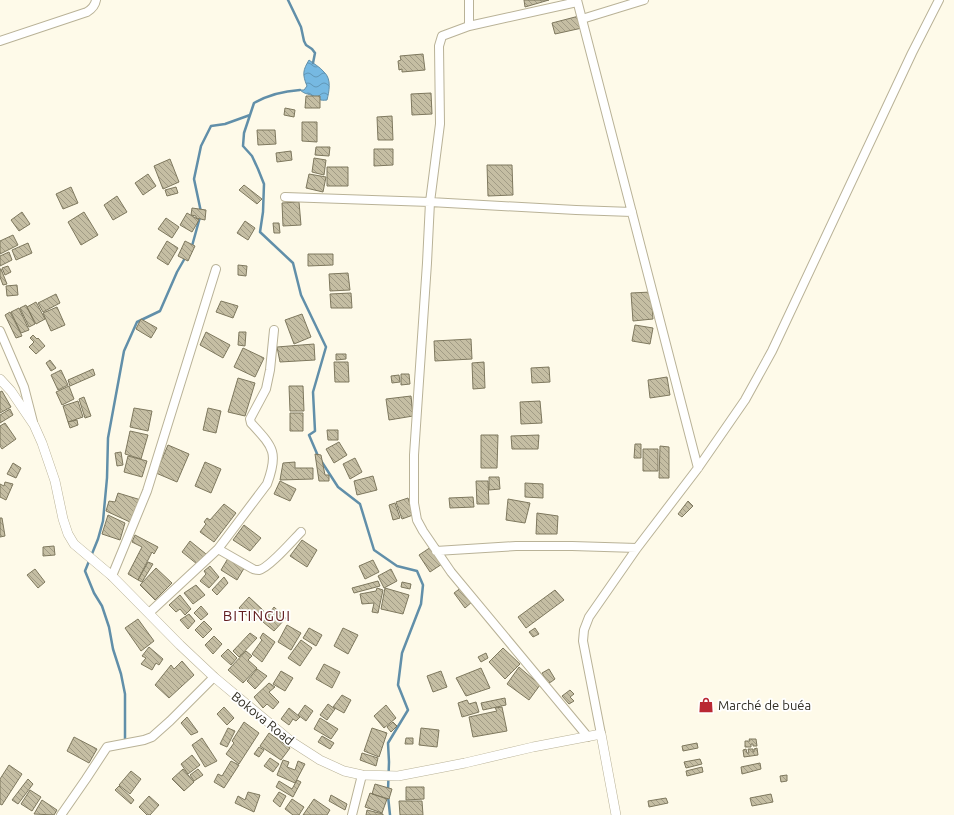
<svg xmlns="http://www.w3.org/2000/svg" width="954" height="815" font-family="Ubuntu,sans-serif">
<style>
.water{fill:url(#water-waves);stroke:#618fa9}
.lines{fill:none;stroke-linecap:round;stroke-linejoin:round}
.stream{stroke:#618fa9;stroke-width:2.5}
.building{fill:url(#building-back-hatch);stroke:#7e785e}
.minor-casing{stroke:#b9b297;stroke-width:10}
.tertiary-casing{stroke:#b9b297;stroke-width:10}
.minor{stroke:#fff;stroke-width:8}
.tertiary{stroke:#fff;stroke-width:9}
.labels{text-anchor:middle;dominant-baseline:central;stroke-width:3.5;stroke-linejoin:round;paint-order:stroke}
.poi-label{font-size:13px;fill:#312e24;stroke:#fff;text-anchor:start}
.street-label{font-size:13px;fill:#312e24;stroke:#fff}
.quarter-label{font-size:15px;letter-spacing:1px;fill:#621d1f;stroke:#fff}
</style>
<defs>
<pattern id="water-waves" width="16" height="10" patternUnits="userSpaceOnUse"><rect width="16" height="10" fill="#76b9e2"/><path d="M0 5q4-4 8 0t8 0" fill="none" stroke="#6197b7"/></pattern>
<pattern id="building-back-hatch" width="6" height="6" patternUnits="userSpaceOnUse"><rect width="6" height="6" fill="#c5bea3"/><path d="M-1 5l2 2M0 0l6 6M5-1l2 2" fill="none" stroke="#a19b85"/></pattern>
</defs>
<rect width="100%" height="100%" fill="#fefae9"/>
<path class="water" d="M309 60C314 64 320 67 324 72 332 79 329 92 327 100 319 101 320 99 313 96 307 93 306 95 300 90H304L307 86C302 74 303 70 309 60Z"/>
<g class="lines">
<path class="stream" d="M288 0 301 27 304 41 306 45 312 49 315 53 313 63
M300 90C284 91 268 95 254 103L244 133 243 146 252 156 258 169 264 184 263 212 260 232 293 263 301 295 326 347 313 392 315 431 309 435 318 456 338 487 360 504 374 550 397 566 417 571 423 585 421 604 402 653 398 685 408 710 388 743 389 762 388 791
M201 212 194 179 201 146 211 126 225 124 250 115
M192 246 200 217
M125 740V694L121 674 113 649 109 627 102 606 94 593 85 571 98 539 103 521 107 478 108 438 124 351 137 322 160 311 177 272 185 258
M388 796 390 815"/>
</g>
<path class="building" d="M524 0H549L525 7Z
M579 16 582 28 555 34 552 23Z
M423 54 425 70 402 72V69L399 70 398 61 401 60 400 56Z
M431 93 432 114 412 115 411 94Z
M306 96H320V108H305Z
M285 108 295 110 294 117 284 115Z
M392 116 393 140H378L377 117Z
M302 122H317V142L302 141Z
M257 130H275L276 144 258 145Z
M316 147H330L329 156 315 155Z
M374 149H393V165L374 166Z
M291 151 292 160 277 162 276 153Z
M314 158 326 160 324 175 312 172Z
M170 159 179 182 163 189 154 166Z
M487 165H512L513 195 488 196Z
M327 167H348V186H327Z
M148 174 156 186 143 195 135 183Z
M309 174 326 177 323 192 306 188Z
M244 185 262 199 257 204 239 190Z
M71 187 78 203 63 209 56 194Z
M176 187 178 193 167 196 165 190Z
M117 196 127 212 113 220 104 205Z
M299 202 301 225 283 226 282 203Z
M192 208 206 210 205 220 196 218V216L191 215Z
M22 212 30 224 19 231 11 220Z
M84 212 98 235 81 245 68 222Z
M187 213 199 220 192 232 180 225Z
M166 218 179 227 172 238 158 229Z
M245 221 255 228 248 240 237 233Z
M273 223H279L280 233H274Z
M13 235 18 245 0 254V241Z
M167 241 178 248 168 265 157 258Z
M185 241 195 246 188 261 178 256Z
M28 243 32 253 16 260 12 250Z
M9 252 12 260 0 266V256Z
M308 254H333V265L308 266Z
M238 265 247 266 246 276 238 275Z
M8 266 11 272 5 275 2 268Z
M0 269H1L7 284 3 285 0 277Z
M348 273 350 290 330 291 329 274Z
M17 285 18 295 7 296 6 286Z
M651 292 653 319 633 321 631 293Z
M351 293 352 308H331L330 294Z
M56 294 60 303 43 312 38 303Z
M221 301 238 306 233 318 216 312Z
M36 302 45 319 36 324 27 307Z
M26 305 35 324 29 327 20 308Z
M57 307 65 325 51 331 43 313Z
M19 308 29 330 21 333 11 312Z
M10 312 22 336 16 338 5 315Z
M302 314 311 337 294 344 285 320Z
M141 319 157 328 151 338 136 329Z
M635 325 653 328 650 344 632 341Z
M206 332 230 345 223 358 200 345Z
M239 332H246L245 346 238 345Z
M33 335 37 339 38 338 45 346 36 354 29 347 34 342 30 338Z
M471 339 472 359 435 361 434 341Z
M314 344 315 360 280 362 277 347Z
M243 348 264 358 255 377 234 367Z
M336 354H346V359L336 360Z
M50 360 56 368 51 371 46 363Z
M334 362H348L349 382H335Z
M484 362 485 388 473 389 472 363Z
M549 367 550 382 532 383 531 368Z
M93 369 95 375 70 386 68 380Z
M61 370 68 385 58 390 51 375Z
M401 374H409L410 384 401 385Z
M399 375 400 382 392 383 391 376Z
M667 377 670 395 650 398 648 380Z
M238 378 255 383 245 416 228 412Z
M69 386 74 399 62 405 56 392Z
M289 386H303L304 411H290Z
M2 391 11 407 0 413V392Z
M411 396 413 416 389 420 386 399Z
M84 397 91 416 85 418 79 399Z
M78 401 83 417 68 422 63 406Z
M540 401 542 423 521 424 520 402Z
M134 408 152 411 148 431 130 427Z
M208 408 221 411 216 433 203 430Z
M10 409 13 415 0 423V415Z
M290 413H303V431H290Z
M77 420 78 425 70 428 68 422Z
M5 423 16 439 2 449 0 446V426Z
M327 430H338V440H328Z
M130 431 148 435 141 459 125 454Z
M481 435H498L497 468H481Z
M539 435 538 449H512L511 436Z
M339 442 347 455 334 463 326 449Z
M635 444H641V458H634Z
M168 445 189 454 177 482 156 473Z
M660 446 669 447V478H659Z
M643 449H658V471H643Z
M121 452 123 465 117 466 115 453Z
M315 454 321 455 325 475H329V481H319Z
M128 456 147 461 142 477 124 472Z
M355 458 362 472 350 479 343 464Z
M205 462 221 469 211 493 195 486Z
M295 462V468H313V479L280 480 283 463Z
M13 463 21 468 16 478 7 474Z
M373 476 377 490 357 495 354 481Z
M489 477H499L500 489 489 490Z
M280 481 296 489 290 501 274 494Z
M476 481H488L489 504H477Z
M5 482 13 484 6 500 0 497V484L4 486Z
M525 483 543 484V498L525 497Z
M118 493 141 500 134 517 130 522 106 511 109 501 115 502Z
M473 497 474 507 450 508 449 498Z
M408 498 413 515 402 519 396 502Z
M508 499 530 503 525 523 506 520Z
M688 501 693 506 682 517 678 514Z
M395 503 400 518 393 520 389 505Z
M224 504 236 513 214 542 200 532 206 524 204 522 207 518 210 520Z
M537 513 558 516 557 534H536Z
M108 515 125 523 120 540 102 534Z
M0 518H2L5 536 0 537Z
M244 525 261 538 250 551 233 540Z
M135 535 158 547 154 554 152 552 138 580 128 574 142 547 132 542Z
M302 540 317 550 307 567 290 556Z
M190 541 206 554 197 564 182 552Z
M54 546 55 555 43 556V547Z
M431 547 442 564 430 572 419 555Z
M230 555 246 565 237 580 221 570Z
M373 560 379 572 365 579 359 566Z
M148 562 153 564 142 582 138 580Z
M210 566 219 577 209 588 200 581 206 574 204 571Z
M156 568 172 583 155 600 140 585Z
M35 569 45 582 38 588 27 575Z
M391 569 397 581 384 588 378 576Z
M224 577 228 583 217 595 212 590Z
M378 581 380 586 354 593 352 588Z
M402 582 411 584 410 589 401 587Z
M196 585 205 595 193 604 184 593Z
M462 587 473 601 465 608 454 593Z
M377 588 383 590 378 613 372 612 374 603 362 604 360 594 376 591Z
M385 588 409 595 403 614 381 609Z
M555 590 564 600 526 628 518 617Z
M180 595 191 609 185 615 180 609 176 612 169 605Z
M249 597 264 611 254 622 239 608Z
M201 606 208 614 201 620 194 613Z
M274 607 286 618 274 631 263 622Z
M189 614 195 621 188 629 180 620Z
M138 619 154 641 141 651 125 628Z
M204 621 212 629 203 638 195 630Z
M287 625 301 633 291 650 278 642Z
M309 628 322 635 316 646 303 638Z
M343 628 358 635 348 654 334 646Z
M535 628 539 634 533 637 529 632Z
M250 633 257 638 239 657 233 651Z
M263 633 275 642 262 662 252 654 262 640 260 638Z
M214 636 222 644 213 654 205 645Z
M301 640 312 648 300 666 288 658Z
M149 647 163 659 159 665 156 663 152 670 141 664 146 658 142 656Z
M503 648 520 664 505 679 489 662Z
M228 649 237 658 231 665 221 656Z
M246 651 252 656 248 660 257 668 243 683 228 670Z
M486 653 488 658 481 662 478 657Z
M182 661 194 675 169 698 155 685 171 665 174 669Z
M324 664 340 672 332 688 316 679Z
M519 667 540 685 529 700 507 684Z
M481 668 490 688 466 696 456 678Z
M257 669 267 676 255 689 247 681Z
M549 669 555 679 551 682 548 683 542 673Z
M281 671 293 678 285 691 273 684Z
M441 671 447 687 433 692 427 676Z
M269 683 275 687 269 692 279 702 273 709 267 704 263 708 254 697Z
M570 690 574 694 570 697 574 701 569 704 562 696Z
M342 695 351 700 344 713 333 707Z
M505 698 506 705 483 710 481 703Z
M467 700 469 704 476 702 479 712 462 717 458 703Z
M328 704 335 709 327 720 320 715Z
M305 705 313 711 306 721 298 715Z
M386 705 396 718 384 728 374 716Z
M224 707 234 718 227 725 217 714Z
M502 707 507 731 473 737 469 717 497 711 495 708Z
M289 708 300 717 296 721 293 719 289 725 281 719Z
M187 717 198 732 191 735 181 723Z
M320 718 338 729 331 739 314 729Z
M244 722 259 733 239 764 226 754 234 743 232 741Z
M393 722 397 726 391 732 387 727Z
M228 728 235 731 227 747 220 744Z
M372 728 387 733 379 757 364 751Z
M421 728 439 730 437 747 419 745Z
M269 733 290 748 281 760 260 746Z
M322 736 334 743 330 749 318 742Z
M74 737 97 749 89 763 67 751Z
M202 738 217 761 205 767 192 745Z
M406 738H413V744H405Z
M749 739H756L757 746H753V744H751V747H745V741H750Z
M697 743 698 748 683 751 682 746Z
M259 747 264 750 259 757 254 754Z
M757 748 758 755 744 757 743 750 746 749 747 753H749L748 749H753V752H754V749Z
M362 753 378 758 376 766 360 760Z
M192 755 200 765 188 774 181 764Z
M270 758 279 764 273 772 264 766Z
M700 759 702 764 686 768 684 762Z
M283 760 289 762 287 767 295 770 298 761 305 764 295 783 277 775Z
M231 761 239 765 224 788 214 782 218 774 222 776Z
M760 763 761 769 742 774 741 767Z
M9 765 22 774 2 805 0 804V779Z
M702 767 703 772 687 776 686 771Z
M183 769 194 782 184 791 172 779Z
M198 769 203 775 194 781 190 775Z
M131 771 141 779 130 794 119 785Z
M787 775V781L781 782 780 776Z
M28 779 33 784 18 804 12 800Z
M297 780 301 782 293 797 276 787 279 781 292 789Z
M375 784 392 789 389 799 372 794Z
M119 786 134 800 131 804 115 790Z
M406 787H424V799L406 800Z
M30 790 41 797 32 811 21 804Z
M248 792 260 795 254 812 235 803 238 796 245 800Z
M279 792 286 796 280 807 273 801Z
M370 793 387 799 382 813 365 807Z
M771 794 773 802 752 806 750 798Z
M331 795 347 804 345 810 329 801Z
M149 796 159 805 150 815H147L139 807Z
M666 798 668 803 649 807 648 801Z
M292 799 304 807 299 815H293L285 809Z
M314 799 330 810 327 815H303Z
M42 800 57 810 54 815 34 814Z
M399 801H422L423 815H400Z
M367 810 383 814V815H366Z"/>
<g class="lines">
<g class="minor-casing">
<path id="minor" d="M469 0V26
M577 0 698 468
M582 19 644 0
M0 41 87 12C92 9 95 6 96 0
M285 197 430 202 440 124 439 46 442 36 469 26 577 2
M0 331 24 387 33 422
M218 549 253 569C254 570 258 570 259 570 269 568 293 540 301 532
M436 551 516 546H572L637 548
M112 576 147 491 216 269
M149 613 218 549 267 484C279 452 273 447 251 423L250 419 266 389 270 370 274 330
M601 734 583 641 584 630 589 617 637 548 698 468 745 400 772 351 912 53 939 0
M588 737 451 572 423 531 417 520 414 503V455L427 263 430 202 576 210 632 212
M61 815 86 779 107 747 144 740 152 737 170 721 214 677
M352 815 362 775"/>
</g>
<g class="tertiary-casing">
<path id="tertiary" d="M0 379 11 391 34 425 42 443 55 481 63 519 68 534 74 544 112 576 180 645 214 677 292 742 320 760 344 771 362 775 398 776 465 763 533 747 601 734 616 815"/>
</g>
<use href="#minor" class="minor"/>
<use href="#tertiary" class="tertiary"/>
</g>
<defs>
<g id="shop-bare" transform="scale(1.2)"><path d="M-5-2.5h2.3a2.7 3.5 0 0 1 5.4 0H5L5.5 6h-11ZM-1.5-2.5h3a1.5 2.3 0 0 0-3 0Z" fill="#b92833" stroke="#fff" stroke-width="2.5" paint-order="stroke"/></g>
</defs>
<g fill-rule="evenodd">
<use href="#shop-bare" x="706" y="705"/>
</g>
<g class="labels">
<g class="poi-label">
<text x="718" y="705">Marché de buéa</text>
</g>
<g class="street-label">
<text transform="translate(263 718) rotate(39)">Bokova Road</text>
</g>
<g class="quarter-label">
<text x="257" y="615">BITINGUI</text>
</g>
</g>
</svg>
